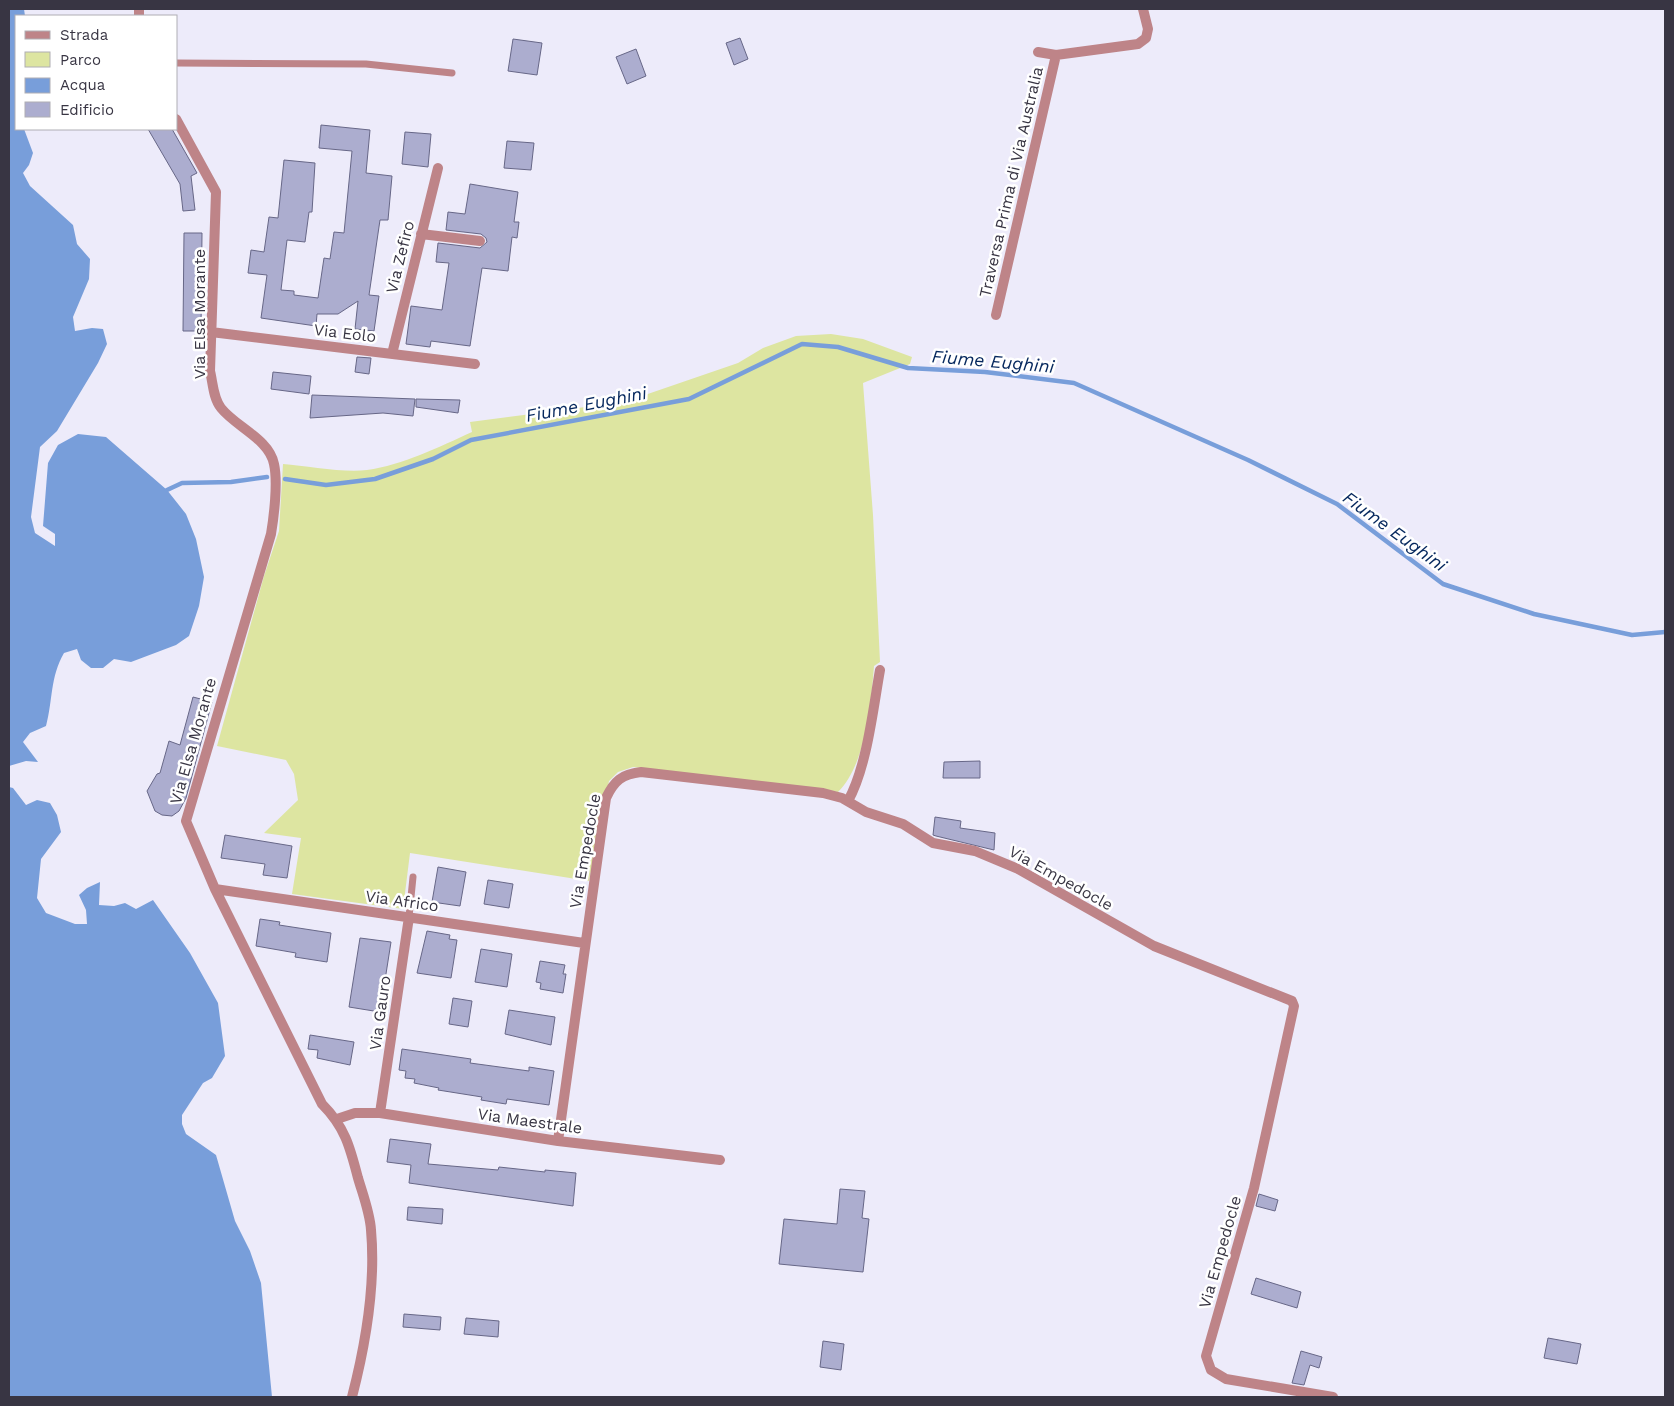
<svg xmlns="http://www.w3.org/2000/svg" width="1674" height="1406" font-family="'Work Sans',sans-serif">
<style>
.green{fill:#dde5a1}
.water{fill:#789eda}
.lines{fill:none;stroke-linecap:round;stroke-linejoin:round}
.stream{stroke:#789eda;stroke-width:4.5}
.building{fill:#acadcf;stroke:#676787}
.lane{stroke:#be8488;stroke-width:7}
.street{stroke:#be8488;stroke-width:10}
.labels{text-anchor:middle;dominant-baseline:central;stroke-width:5;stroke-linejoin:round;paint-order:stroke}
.street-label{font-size:16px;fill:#383543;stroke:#fff}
.water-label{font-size:18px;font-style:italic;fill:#05275d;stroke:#fff}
</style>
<rect width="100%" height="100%" fill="#edebfa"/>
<path class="green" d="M831 334 863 339 912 357 910 364 863 383 873 515 880 662 874 666C871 704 866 764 838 792L633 767 618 772 609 781 589 881 410 853 403 909 292 894 301 838 264 833 298 800 294 774 286 760 217 746 264 576 279 531 283 464C307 466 344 473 367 470 403 465 439 447 472 432L470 422 601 405 639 397 738 363 763 348 796 336Z"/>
<path class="water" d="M9 9H24L25 16H16V129H24L33 153 29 165 23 173 30 186 73 225 77 244 90 259 89 279 73 317 75 331 92 328 103 329 107 344 98 363 57 431 40 447 31 517 35 533 55 546V534L43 526 48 463 58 445 78 434 106 437 167 490 186 514 196 539 204 577 199 606 189 636 176 645 131 662 114 659 103 668H91L81 660 77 649 64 653C50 677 53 700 46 726L30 733 23 742 38 762 26 761 9 766Z
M9 787 13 788 26 805 37 800 50 803 57 815 61 832 41 859 37 898 46 913 75 924H87L86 910 79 895 87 888 100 882 99 905 114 906 125 903 136 909 153 900 190 953 218 1003 225 1056 212 1078 203 1083 182 1115V1124L186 1134 216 1155 235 1221 250 1251 261 1283 272 1397H9Z"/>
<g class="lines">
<path class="stream" d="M285 479 326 485 375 479 433 459 471 440 689 399 802 344 838 347 908 368 985 372 1074 383 1248 460 1337 504 1443 584 1534 614 1632 635 1665 632
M167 490 182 483 231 482 267 477"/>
</g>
<path class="building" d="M740 38 748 59 734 65 726 43Z
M513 39 542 43 537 75 508 71Z
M636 49 646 76 627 84 616 57Z
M321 125 370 130 366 173 392 176 388 220H380L369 295 379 296 374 331 355 329 358 301 338 314H317L316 326 261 318 267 275 248 273 251 250 264 252 269 217 278 218 284 160 315 163 312 212H309L305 242 287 240 281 290 294 291V295L318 298 324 258 330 259 334 232 344 233 352 151 319 148Z
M148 129H172L197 173 191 176 195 210 183 211 180 184Z
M405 132 431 134 428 167 402 164Z
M507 141 534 143 531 170 504 168Z
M470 184 518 192 514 222H519L517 238 512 237 508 271 482 268 470 346 431 341 430 347 406 344 411 306 442 310 449 263 436 262 438 243 480 248 487 242 486 238 481 234 446 230 448 212 465 214Z
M184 233H202L201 331H183Z
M357 357 371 358 369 374 355 372Z
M273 372 311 376 309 394 271 389Z
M312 395 415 399 413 416 383 413 310 418Z
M416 399 460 400 458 413 416 407Z
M193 697 212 702 186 798 179 811 172 816 162 815 155 811 147 791 157 774 160 773 169 741 180 745Z
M980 761V778H943L944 762Z
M935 817 961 821 960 828 995 833 994 850 936 836 933 835Z
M225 835 292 846 287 878 263 875 265 864 221 858Z
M438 867 466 872 460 906 432 902Z
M488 880 513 884 509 908 484 904Z
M260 919 280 922 279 925 331 933 327 962 295 957 296 953 256 946Z
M427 931 450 935 449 939 457 940 451 978 417 973Z
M360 938 391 942 380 1012 349 1007Z
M481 949 512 954 507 987 475 982Z
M540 961 565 965 563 974H566L563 993 540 989 541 983 536 982Z
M453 998 472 1001 468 1027 449 1024Z
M509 1010 555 1017 551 1045 505 1034Z
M310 1035 354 1042 350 1065 317 1058 318 1050 308 1049Z
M402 1049 471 1059 470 1063 529 1071V1067L554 1071 549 1105 507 1099 506 1104 481 1100 482 1097 438 1090 439 1088 414 1083 415 1079 405 1078 406 1071 399 1070Z
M390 1139 431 1144 428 1164 498 1170 499 1167 545 1172V1170L576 1173 573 1206 409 1183 411 1165 387 1162Z
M840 1189 865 1191 862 1218 869 1219 863 1272 779 1264 784 1219 837 1224Z
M1259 1194 1278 1200 1275 1211 1256 1206Z
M408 1207 443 1209 442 1224 407 1220Z
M1256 1278 1301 1292 1297 1308 1251 1294Z
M404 1314 441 1317 440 1330 403 1327Z
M466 1318 499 1321 498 1337 464 1334Z
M1548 1338 1581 1344 1577 1364 1544 1358Z
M823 1341 844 1344 841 1370 820 1367Z
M1301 1351 1322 1357 1319 1368 1310 1365 1304 1385 1292 1383Z"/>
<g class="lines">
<path class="lane" d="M176 63 366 64 452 73
M409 917 413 877"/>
<path class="street" d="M139 16V9
M1038 52 1056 55 1138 44 1146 38 1148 29 1143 9
M176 119 216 192 210 371C213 383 213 398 221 408 236 427 269 439 274 464 278 482 274 516 271 534L186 821 215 889 322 1104C345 1127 350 1147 358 1178 363 1195 370 1213 371 1230 376 1286 366 1343 352 1397
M421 234 480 241
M996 315 1056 55
M211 332 475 364
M392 354 438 168
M848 801C867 767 873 709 880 670
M215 889 584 943
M380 1113 409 917
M337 1119 355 1113H380L558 1141 720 1160
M558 1141 606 798C614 781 622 774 641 772L823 793 842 798 866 812 903 824 933 843 975 851 1018 869 1154 946 1292 1001 1294 1006 1254 1188 1206 1356 1211 1370 1226 1379 1333 1397"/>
</g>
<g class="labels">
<g class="street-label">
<text transform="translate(1011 182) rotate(-77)">Traversa Prima di Via Australia</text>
<text transform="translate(400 257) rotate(-76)">Via Zefiro</text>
<text transform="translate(199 314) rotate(-90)">Via Elsa Morante</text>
<text transform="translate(345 333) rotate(7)">Via Eolo</text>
<text transform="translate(193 741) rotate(-74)">Via Elsa Morante</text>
<text transform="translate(585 851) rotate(-80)">Via Empedocle</text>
<text transform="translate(1061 878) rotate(29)">Via Empedocle</text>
<text transform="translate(402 901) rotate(8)">Via Africo</text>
<text transform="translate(380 1013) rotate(-82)">Via Gauro</text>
<text transform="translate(530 1121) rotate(8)">Via Maestrale</text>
<text transform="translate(1220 1252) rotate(-74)">Via Empedocle</text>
</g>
<g class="water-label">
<text transform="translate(993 361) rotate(5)">Fiume Eughini</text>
<text transform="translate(586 404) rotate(-11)">Fiume Eughini</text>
<text transform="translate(1395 531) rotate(36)">Fiume Eughini</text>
</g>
</g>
<rect width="1674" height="1406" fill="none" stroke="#383543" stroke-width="20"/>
<rect x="15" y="15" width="162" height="115" fill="#ffffff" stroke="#afaeb4"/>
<rect x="25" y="31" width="25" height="8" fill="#be8488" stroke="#afaeb4"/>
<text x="60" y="40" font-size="15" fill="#383543">Strada</text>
<rect x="25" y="52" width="25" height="15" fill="#dde5a1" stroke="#afaeb4"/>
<text x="60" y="65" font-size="15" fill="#383543">Parco</text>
<rect x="25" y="78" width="25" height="15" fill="#789eda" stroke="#afaeb4"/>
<text x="60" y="90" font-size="15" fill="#383543">Acqua</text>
<rect x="25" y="102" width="25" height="15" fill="#acadcf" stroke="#afaeb4"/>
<text x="60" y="115" font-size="15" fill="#383543">Edificio</text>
</svg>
